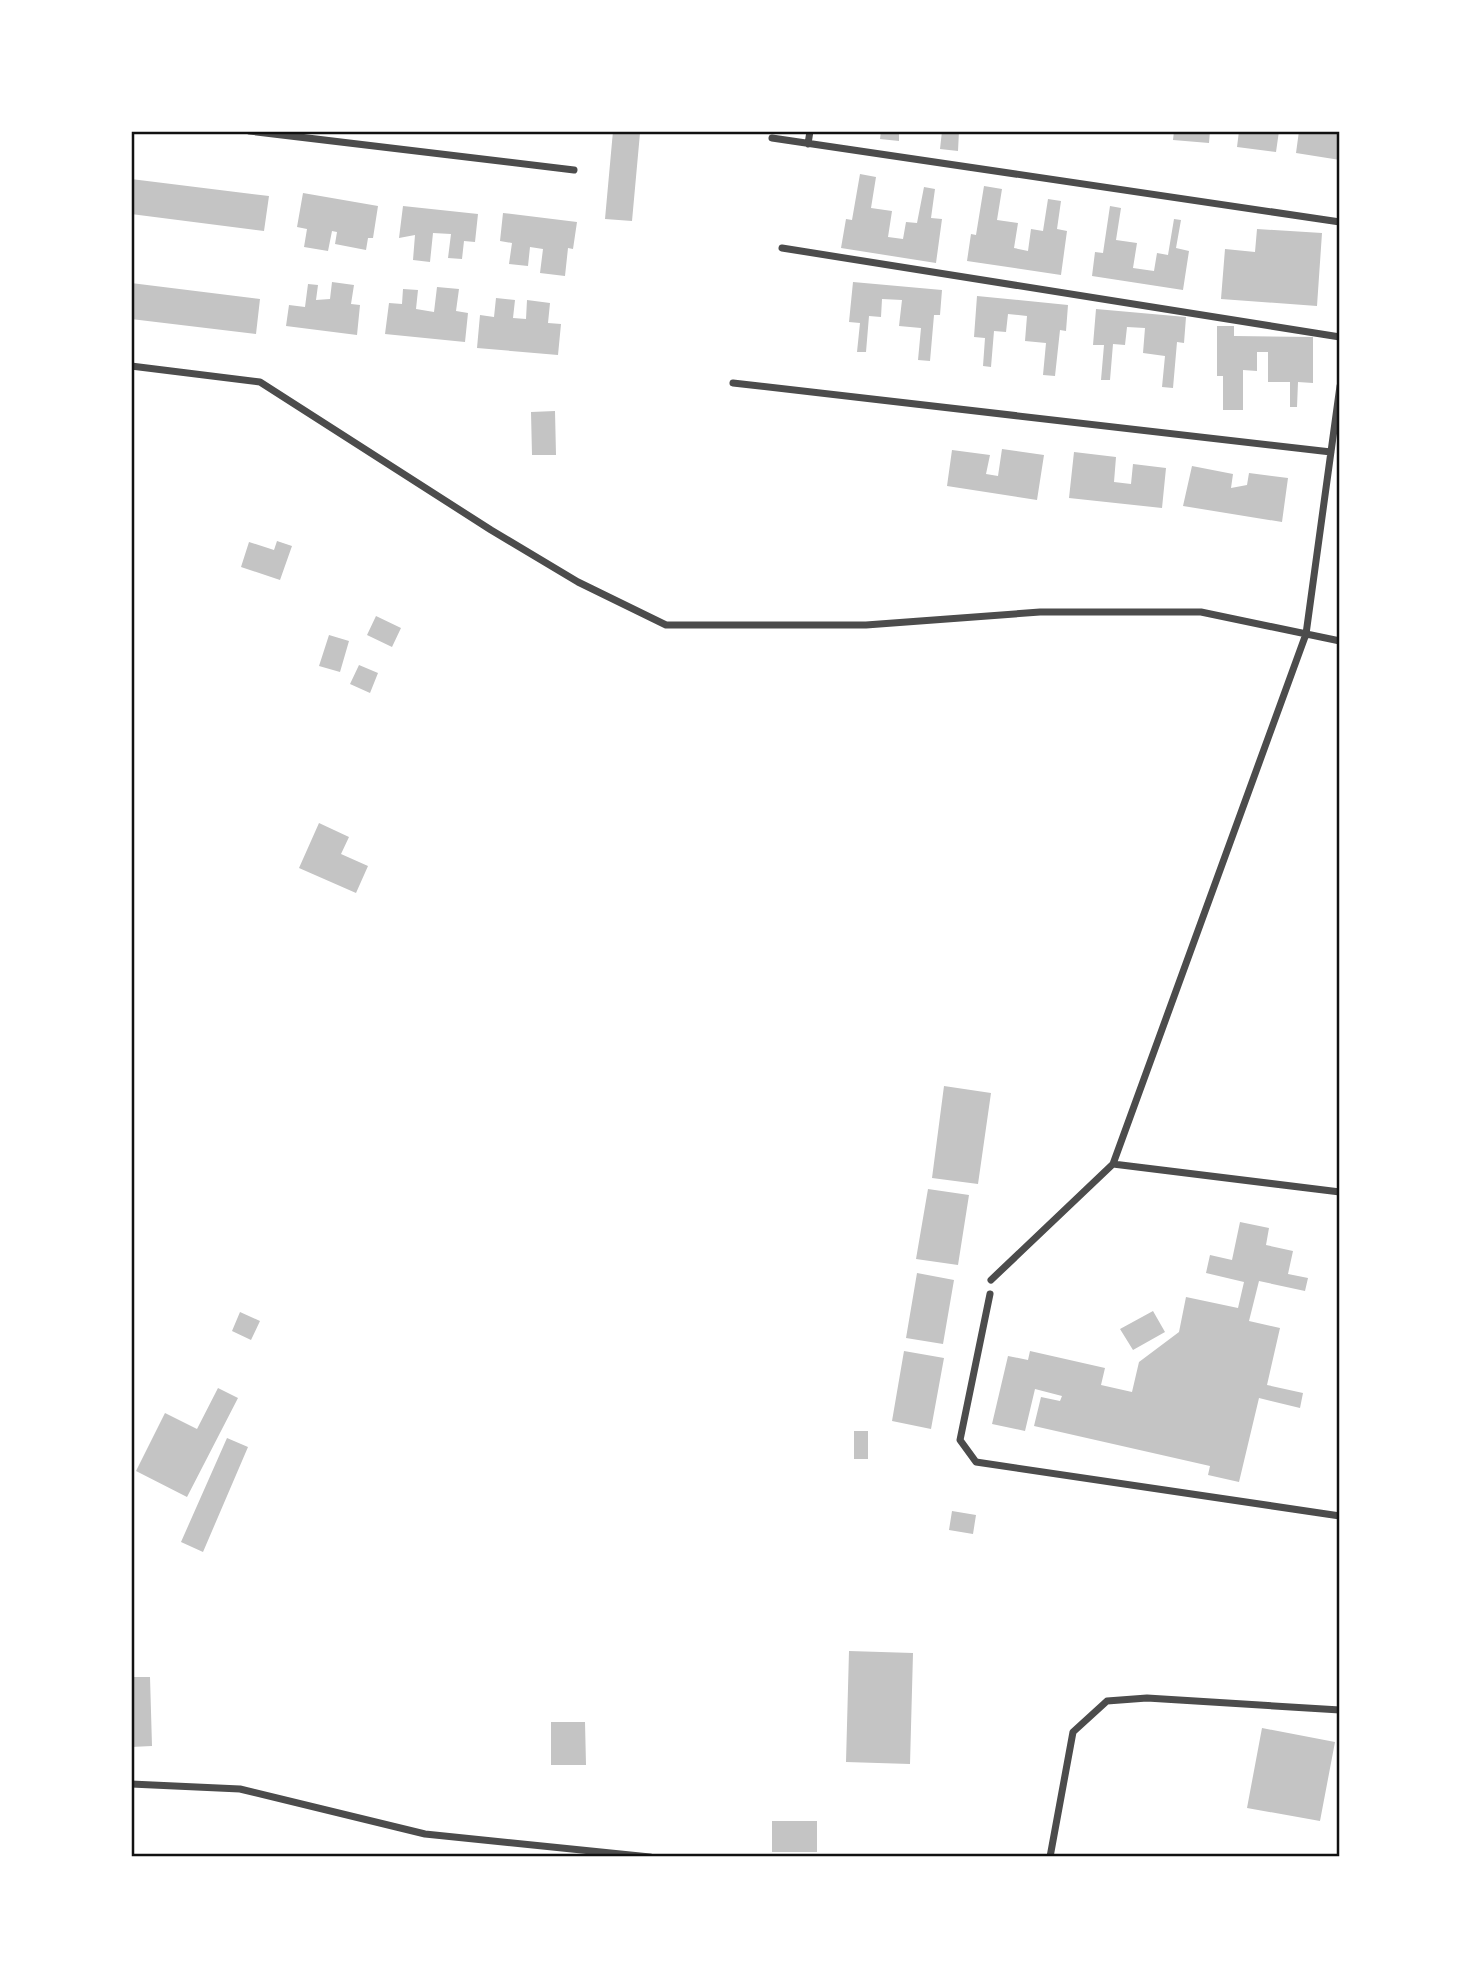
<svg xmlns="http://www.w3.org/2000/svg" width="1471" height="1988" font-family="'IBM Plex Sans',sans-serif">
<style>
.building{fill:#c4c4c4}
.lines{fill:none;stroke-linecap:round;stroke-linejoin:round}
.minor{stroke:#4c4c4c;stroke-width:7}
.neatline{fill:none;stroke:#111;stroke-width:2.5}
</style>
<rect width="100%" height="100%" fill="#fff"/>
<path class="building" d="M613 131 640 133 632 221 605 219Z
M881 131H899V141L880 139Z
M942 131H959L958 151 940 149Z
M1174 131H1210L1209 143 1173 140Z
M1239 131H1279L1276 152 1237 147Z
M1299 131H1340V160L1296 153Z
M860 174 876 177 871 208 892 211 888 237 903 239 906 222 917 223 924 187 935 189 931 218 942 219 936 263 841 248 846 219 852 220Z
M131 179 269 196 264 231 131 214Z
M984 186 1002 189 997 220 1018 223 1014 248 1028 251 1031 229 1043 231 1048 199 1061 201 1057 229 1067 231 1061 275 967 261 971 234 976 235Z
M303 193 378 206 373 238H368L366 250 335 244 337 232 332 231 328 251 304 247 307 229 297 227Z
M403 206 478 214 475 242 464 241 462 259 448 258 451 234 433 233 430 262 413 260 415 235 399 238Z
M1110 206 1121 208 1116 240 1137 243 1133 268 1154 271 1157 253 1168 255 1174 219 1181 220 1176 248 1189 251 1183 290 1092 276 1095 252 1103 253Z
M503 213 577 222 573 249 568 248 565 276 540 273 543 249 530 247 528 266 509 264 512 243 500 241Z
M1257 229 1322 233 1317 306 1221 299 1225 249 1255 252Z
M332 282 354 285 351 304 360 305 357 335 286 326 289 305 305 307 308 284 318 285 316 300 330 299Z
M853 282 942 290 940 315H934L930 361 918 360 921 328 899 326 902 300 882 299 881 317 869 316 866 352H857L860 323 849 322Z
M131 283 260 299 256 334 131 319Z
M437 287 459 289 456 311 468 313 465 342 385 334 389 303 402 304 403 289 418 290 416 309 434 312Z
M977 296 1068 305 1066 331 1060 330 1055 376 1043 375 1046 343 1025 341 1027 316 1008 314 1006 332 994 331 991 367 983 366 985 338 974 337Z
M496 298 515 300 513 318 526 319 527 300 550 303 548 323 561 324 558 355 477 348 480 315 494 317Z
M1096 309 1186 317 1184 343 1177 342 1173 388 1162 387 1165 356 1143 353 1145 328 1127 327 1125 345 1113 344 1110 380H1101L1104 345H1093Z
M1217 326H1234V336L1313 337V383L1298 382 1297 407H1290V382H1268V352H1257V371L1243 370V410H1223V376H1217Z
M555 411 556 455H532L531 412Z
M1002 449 1044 455 1037 500 947 486 952 450 990 455 986 474 998 476Z
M1074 452 1116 457 1114 482 1131 484 1133 464 1166 468 1162 508 1069 498Z
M1192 466 1233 474 1231 488 1247 485 1249 473 1288 478 1282 522 1183 506Z
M277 541 292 546 280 580 241 567 249 542 274 550Z
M376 616 401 628 392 647 367 635Z
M329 635 349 641 340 672 319 666Z
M359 665 378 673 370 693 350 684Z
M319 823 349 837 341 854 368 866 356 893 299 868Z
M944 1086 991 1093 978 1184 932 1178Z
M928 1189 969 1195 958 1265 916 1259Z
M1240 1222 1269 1228 1266 1245 1293 1251 1288 1274 1308 1278 1305 1291 1259 1281 1249 1321 1280 1328 1267 1385 1303 1393 1300 1408 1259 1398 1239 1482 1208 1475 1210 1466 1034 1426 1041 1397 1060 1401 1062 1396 1035 1389 1025 1431 992 1424 1008 1356 1028 1360 1030 1351 1105 1368 1101 1385 1132 1392 1139 1362 1179 1332 1186 1297 1238 1308 1244 1282 1206 1273 1210 1255 1232 1260Z
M917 1273 954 1280 943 1344 906 1338Z
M1153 1311 1165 1332 1133 1350 1120 1329Z
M240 1312 260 1321 251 1340 232 1331Z
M904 1351 944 1358 931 1429 892 1421Z
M218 1388 238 1398 187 1497 136 1471 165 1413 197 1429Z
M854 1431H868V1459H854Z
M227 1438 248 1447 203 1552 181 1542Z
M952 1511 976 1515 973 1534 949 1530Z
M849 1651 913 1653 910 1764 846 1762Z
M131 1677H150L152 1746 131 1747Z
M551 1722H585L586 1765H551Z
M1262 1728 1335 1742 1320 1821 1247 1808Z
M772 1821H817V1852H772Z"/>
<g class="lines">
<path class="minor" d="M249 131 574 170
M772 138 1340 222
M808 144 810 131
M782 248 1340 337
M131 366 260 382 491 530 578 582 666 625H866L1040 612H1201L1340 641
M733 383 1331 452
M1113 1164 1340 1192
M991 1280 1113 1164 1306 634 1340 386
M990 1294 960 1440 976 1462 1340 1516
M131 1784 240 1789 425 1834 650 1857
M1050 1857 1073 1732 1107 1701 1147 1698 1340 1710"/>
</g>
<rect width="1471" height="1988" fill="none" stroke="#ffffff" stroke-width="266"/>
<rect x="133" y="133" width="1205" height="1722" class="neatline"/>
</svg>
